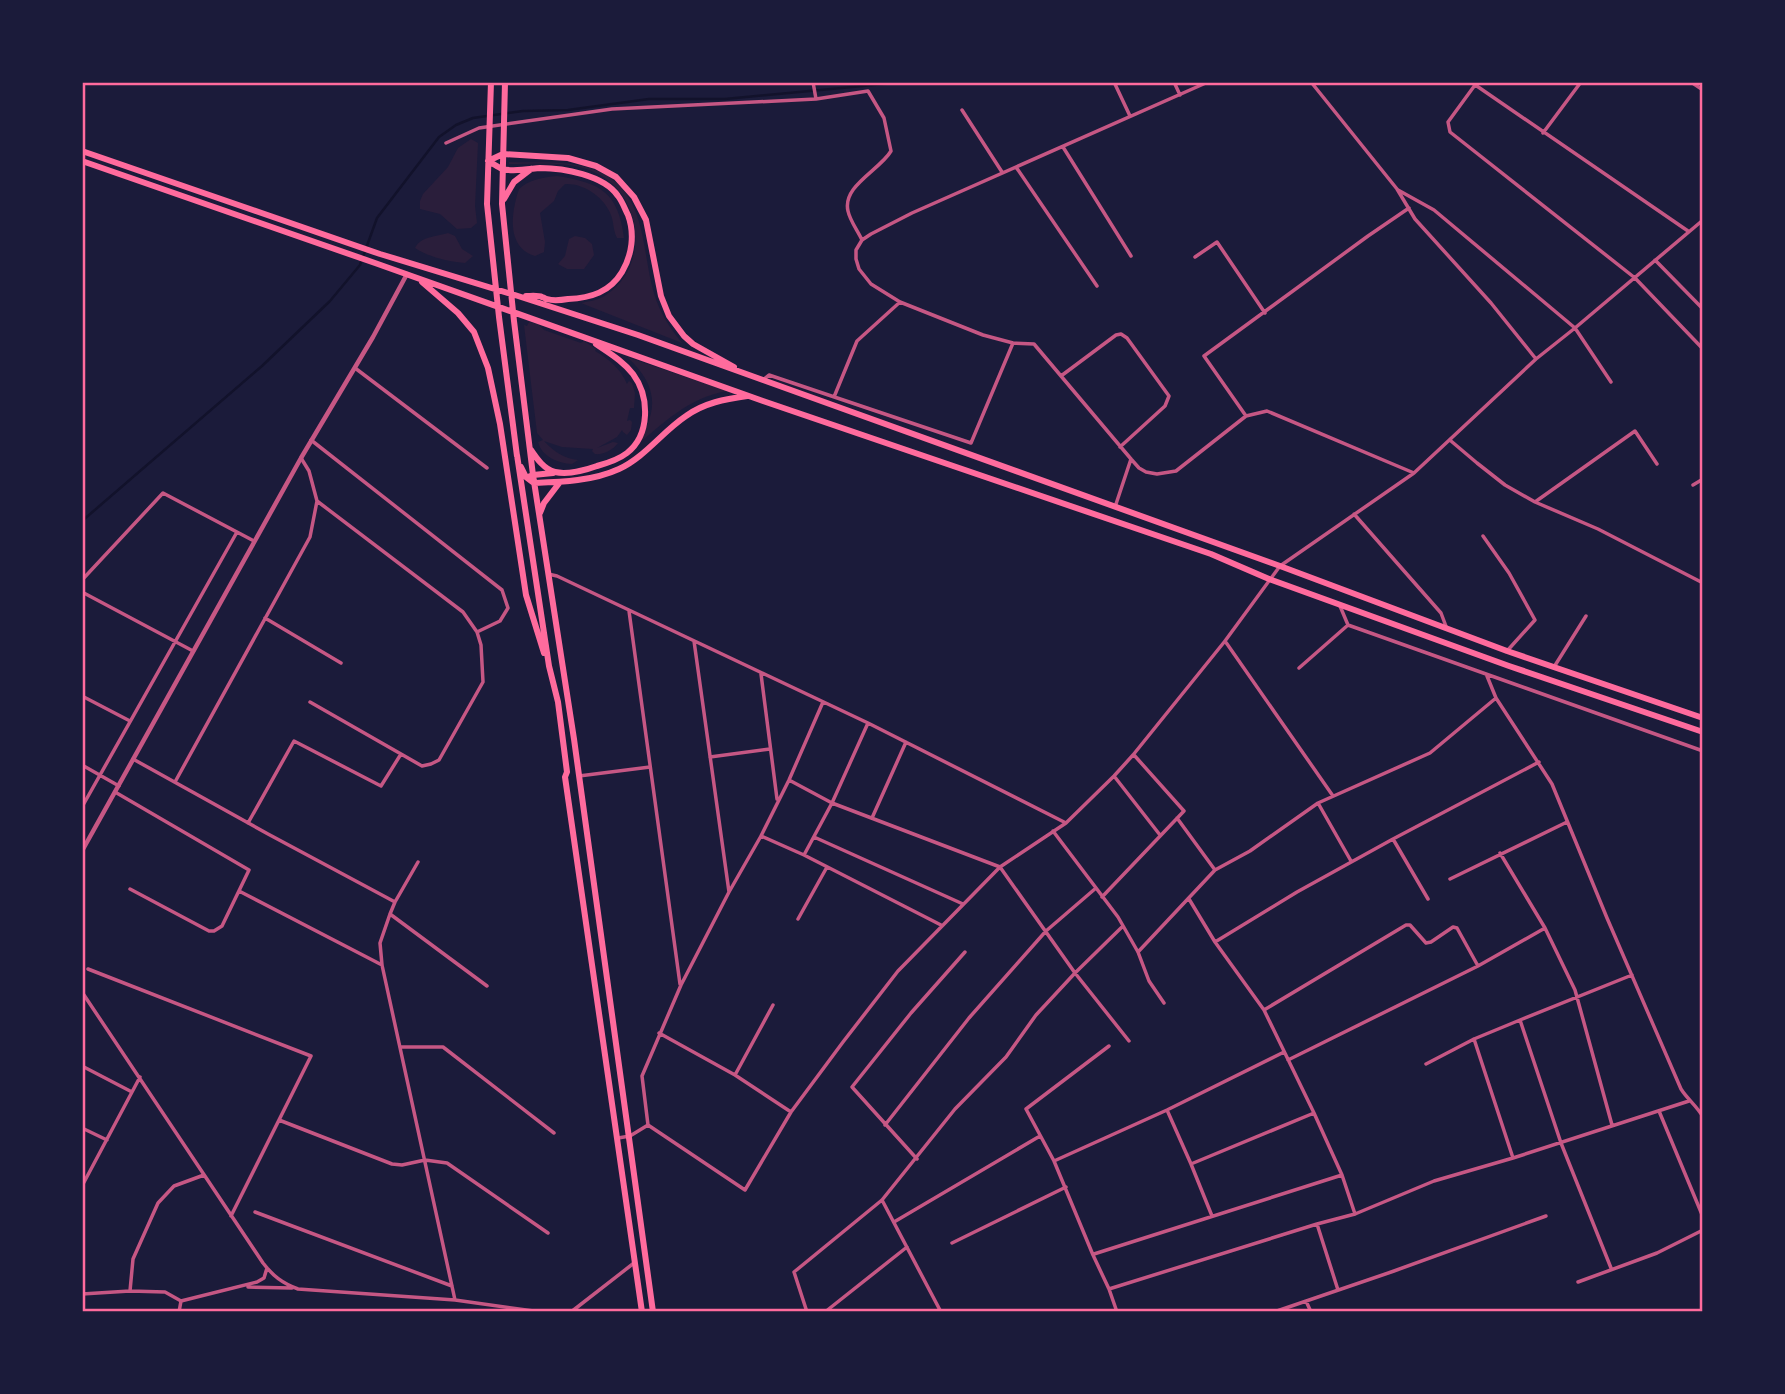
<svg xmlns="http://www.w3.org/2000/svg" width="1785" height="1394" font-family="Helvetica,sans-serif">
<style>
.green{fill:#2a1e3b}
.lines{fill:none;stroke-linecap:round;stroke-linejoin:round}
.stream{stroke:#12122b;stroke-width:2.5}
.minor{stroke:#c65784;stroke-width:3.5}
.tertiary{stroke:#c65784;stroke-width:4.5}
.trunk{stroke:#ff6b9d;stroke-width:6}
.neatline{fill:none;stroke:#ff6b9d;stroke-width:2.5}
</style>
<rect width="100%" height="100%" fill="#1b1b3a"/>
<path class="green" d="M471 139 478 143 475 206 477 223 471 228 457 229 440 214 420 209V201L423 194 448 167 458 148Z
M509 162C535 163 564 160 590 168 645 186 641 241 652 286 657 308 668 326 682 343L581 303C590 301 599 300 606 295 649 267 643 199 600 175 574 160 538 164 509 164Z
M557 176C601 183 618 192 624 238H617C613 230 614 223 611 215 604 197 584 183 565 184L558 191 554 201 540 213 545 242 544 252 535 256C506 247 511 213 519 189 528 180 544 177 557 176Z
M448 233 455 236 462 249 473 256 465 263C447 261 431 258 415 248 421 236 436 237 448 233Z
M575 236 585 238 592 244 594 255 584 269H567L558 264 565 256 569 239Z
M529 322 538 324 544 330 581 343 584 341 596 349 595 351C610 360 620 368 627 384L629 381 632 383 635 393 634 408H630L627 421 630 420 632 422 631 430 627 435 623 432 622 430 617 437 597 448 613 442 618 443C613 450 603 455 595 454L592 451 593 449 562 447 544 441C553 451 565 459 578 460L572 464C558 463 542 457 538 442L543 440 537 433 524 325 527 326Z
M627 357 727 391C687 398 663 424 633 448 659 414 660 387 627 357Z"/>
<g class="lines">
<path class="stream" d="M82 521 262 366 330 301 360 265 377 218 439 137 456 125 473 118 523 111 568 110 649 99H725L905 82"/>
<path class="minor" d="M813 82 816 99
M1114 82 1130 116
M1174 82 1180 95
M1208 82 912 213 871 234 862 240 856 250V259L859 269 871 284 900 302 983 335 1013 343 1034 344 1131 459 1139 468 1146 472 1157 474 1176 471 1246 416 1267 411 1414 473
M1311 82 1397 189 1415 219 1491 303 1536 359
M1471 82 1688 231
M1691 82 1703 90
M1475 85 1448 122 1450 132 1635 278 1703 349
M962 110 1002 172
M1543 133 1581 82
M446 143 479 128 612 109 816 99 868 91 884 118 891 151C880 170 842 186 848 211 850 221 858 231 862 240
M1063 147 1131 256
M1016 167 1097 286
M1398 190 1434 210 1575 328 1611 382
M1195 257 1217 242 1265 313
M1655 260 1703 309
M355 368 487 468
M1061 376 1116 335 1121 334 1127 338 1169 396 1165 406 1120 447
M763 380 769 375 971 443 1013 343
M834 397 857 341 900 302
M1246 416 1204 356 1368 236 1409 208
M311 440 502 590 508 608 500 621 477 632
M1451 441 1477 463 1505 485 1535 502 1598 529 1703 583
M301 458 309 471 317 501 463 612 477 632 481 645 483 682 439 760 431 764 422 766 310 702
M1693 485 1703 479
M1535 502 1635 431 1657 464
M1115 507 1131 459
M1354 514 1441 613 1447 629
M1483 536 1509 573 1535 620 1507 651
M548 574 557 576 868 723 1066 823
M82 580 163 493 254 541
M82 592 193 651
M1340 606 1348 625C1466 668 1585 708 1703 751
M629 611 680 984
M265 618 341 663
M694 641 729 892
M1225 641 1333 796
M1554 667 1586 616
M1299 668 1348 625
M761 674 777 799
M1487 676 1496 698 1552 784 1607 918 1681 1089C1688 1100 1697 1106 1703 1117
M82 696 130 721
M710 757 770 749
M133 759 268 834 395 902
M82 765 119 786
M579 776 650 767
M1114 776 1160 835
M789 780 832 803 868 723
M175 782 310 537 317 501
M115 792 249 870 222 926 214 931H209L130 889
M1318 803 1351 861
M82 807 237 532
M872 818 906 742
M1177 818 1215 870
M248 823 294 741 381 786 401 754
M1053 831 1118 917 1138 952 1149 981 1164 1003
M761 836 804 855 941 925
M814 837 963 904
M1500 853 1545 928 1575 990 1612 1125
M804 855 832 803 1000 867 1075 973 1129 1041
M418 862 395 902 390 914 380 943 382 965 455 1300
M1450 879 1567 822
M239 891 382 965
M1102 897 1184 811 1134 755
M1189 899 1215 942 1264 1010 1314 1113 1342 1175 1355 1214
M1428 899 1393 839 1539 762
M390 914 487 986
M798 919 827 867
M1215 942 1297 892 1393 839
M1138 952 1215 870 1250 851 1318 803 1430 753 1496 698
M88 969 311 1056 231 1216
M82 992 263 1263C273 1276 282 1283 298 1289L455 1300 541 1312
M1264 1010 1406 925H1410L1426 943 1431 942 1453 927 1457 928 1478 966
M1520 1020 1632 975
M659 1033 735 1075 791 1112
M1474 1039 1513 1158
M1109 1046 1026 1109 1054 1161 1093 1255 1109 1289 1117 1312
M401 1047H443L554 1133
M1288 1060 1478 966 1545 928
M1426 1064 1474 1039 1520 1020 1561 1143 1611 1268
M82 1066 132 1092
M735 1075 773 1005
M1167 1110 1191 1164 1212 1216
M1659 1111 1703 1217
M279 1120 392 1164 402 1165 425 1160 447 1163 548 1233
M648 1125 745 1190 791 1112 843 1042 898 971 1000 867 1066 823 1114 776 1133 755 1225 641 1280 566 1414 473 1536 359 1575 328 1703 220
M648 1125 642 1076 681 985 729 892 761 836 789 780 823 702
M885 1125 969 1018 1046 931 1096 888
M82 1128 107 1140
M618 1138 630 1136 648 1125
M917 1159 852 1087 911 1013 965 952
M1054 1161 1167 1110 1284 1052
M1191 1164 1314 1113
M82 1186 140 1077
M882 1200 941 1312
M255 1212 452 1286
M894 1222 1040 1136
M1317 1224 1338 1290
M952 1243 1066 1187
M1094 1254 1342 1175
M1578 1282 1657 1253 1703 1230
M248 1287 292 1288
M1109 1289 1317 1224 1355 1214 1434 1181 1513 1158 1689 1101
M82 1294 130 1291
M181 1301 165 1292 130 1291 133 1259 158 1203 174 1186 204 1175
M1306 1301 1311 1312
M179 1312 181 1301 257 1282 264 1278 267 1268
M571 1312 634 1263
M807 1312 794 1272 882 1200 955 1109 1006 1057 1036 1015 1075 973 1123 926
M825 1312 907 1247
M1274 1312 1394 1271 1546 1216"/>
<path class="tertiary" d="M82 851 301 458 373 337 407 274"/>
<path class="trunk" d="M491 82 487 204 499 317 517 456
M505 82 502 204 514 321 533 475 574 739 653 1312
M82 151 380 254 518 296 638 335 1280 566 1507 651 1703 718
M82 161 375 263 763 401 1211 554 1269 579 1509 666 1703 732
M488 161 503 154 568 158 596 166 616 177 634 197 646 220 661 296 669 316 684 336 693 344 734 367
M488 161C492 163 498 167 502 169 513 172 529 169 540 168 563 168 604 175 618 196 622 201 625 209 628 215 635 234 632 255 622 272 610 292 591 298 568 299 562 300 553 301 547 299 545 299 544 297 542 297 538 295 531 296 526 296
M504 199 514 182 531 169
M422 282 458 313 474 332 488 368 500 424 526 595 544 653
M531 450C537 459 544 469 555 472 567 475 586 470 597 466 608 463 618 460 627 453 650 435 650 397 633 374 623 361 609 353 596 344
M517 455 549 666 558 702 567 772 565 777 642 1312
M521 467 526 477 534 483C562 482 593 481 619 469 645 457 662 432 686 416 704 403 725 399 747 396
M530 476 533 475 553 473
M540 513 544 503 560 482"/>
</g>
<rect width="1785" height="1394" fill="none" stroke="#1b1b3a" stroke-width="168"/>
<rect x="84" y="84" width="1617" height="1226" class="neatline"/>
</svg>
